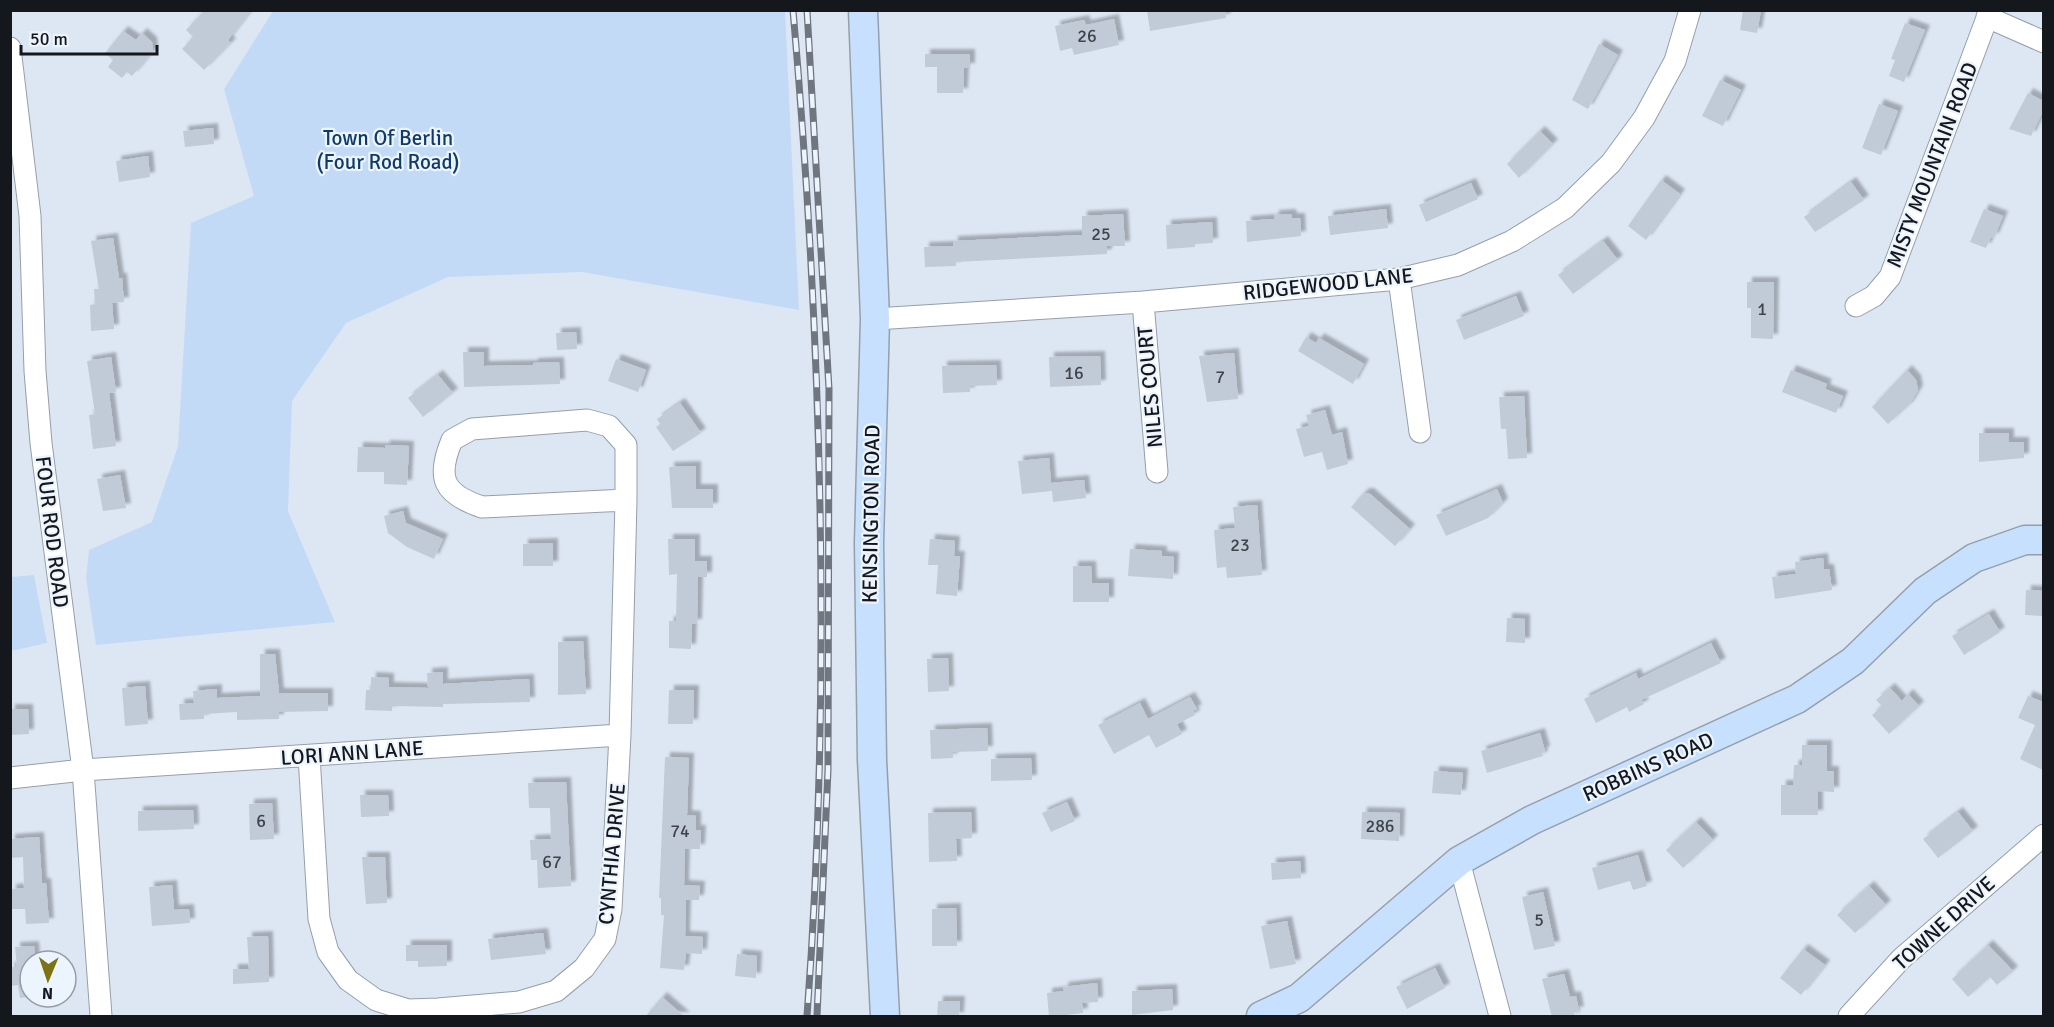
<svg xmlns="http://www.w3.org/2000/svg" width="2054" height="1027" font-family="Signika,sans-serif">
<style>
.green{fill:#c3daf6}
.building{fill:#c1cbd7;filter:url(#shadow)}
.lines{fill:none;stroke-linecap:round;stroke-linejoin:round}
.street-casing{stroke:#959fab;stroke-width:23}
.secondary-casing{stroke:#959fab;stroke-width:31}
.street{stroke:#fff;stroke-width:21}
.secondary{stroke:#c6e0fd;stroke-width:28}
.rail-casing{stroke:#70767f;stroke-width:7}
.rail{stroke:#ecf4fe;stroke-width:4.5;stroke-dasharray:14;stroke-linecap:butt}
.labels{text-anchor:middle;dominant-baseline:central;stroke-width:4.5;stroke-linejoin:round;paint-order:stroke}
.number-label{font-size:18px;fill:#3f444b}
.park-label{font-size:21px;fill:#0f3b69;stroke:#ecf4fe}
.street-label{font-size:21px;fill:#14171c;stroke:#ecf4fe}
</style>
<defs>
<filter id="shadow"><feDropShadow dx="5" dy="-5" stdDeviation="1.5" flood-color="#0004"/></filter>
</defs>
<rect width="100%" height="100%" fill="#dde7f4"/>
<path class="green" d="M273 11H785L799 310 582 272 448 277 346 323 292 401 288 511 335 622 96 645 86 578 89 550 152 522 178 446 191 223 254 196 224 89Z
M34 575 47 643 11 651V577Z"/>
<path class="building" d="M205 10H251L228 40 231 43 204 70 182 49 193 37 186 30Z
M1147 10H1225L1226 18 1150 31Z
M1743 10H1761L1757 33 1740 30Z
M1114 19 1119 45 1074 55 1072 48 1060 51 1055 26 1084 20 1086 25Z
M1905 23 1925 30 1904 82 1889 76 1895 60 1891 59Z
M123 31 136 40 142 33 152 42 153 51 132 76 127 72 122 78 108 67 113 60 105 53Z
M1599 44 1618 55 1588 109 1572 100Z
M925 54H970V68H964L963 93H937V67H925Z
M1720 80 1741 90 1723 126 1702 116Z
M2028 93 2043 101V111L2031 136 2009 129Z
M1879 104 1898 111 1881 155 1862 148Z
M213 128 214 144 185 147 183 131Z
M1540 131 1553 144 1519 178 1507 164Z
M148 156 150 177 119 182 116 161Z
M1661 180 1680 194 1646 240 1628 226Z
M1851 182 1864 200 1815 232 1804 217Z
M1471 183 1478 199 1426 222 1419 205Z
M1386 209 1388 228 1330 235 1328 216Z
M1984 209 2003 216 1994 238 1991 237 1986 248 1970 242Z
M1123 214 1125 246H1107V254L956 262V266L925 267 924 247 953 246V241L1082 235V216Z
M1291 214 1292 218H1300L1301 236 1247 242 1246 221 1274 219V215Z
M1212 222 1213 243 1195 244V247L1167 249 1166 225Z
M113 238 119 278H122L124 302 112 303 114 329 91 331 90 305 95 304 94 289H99L91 241Z
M1603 241 1618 260 1573 294 1558 275Z
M1747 282H1774L1773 339 1751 338V308H1747Z
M1516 296 1524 316 1464 340 1456 320Z
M576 332 577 349 557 350 556 333Z
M1306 337 1316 343 1319 338 1364 364 1353 384 1298 351Z
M463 352H484V366L533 365V363L559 362 560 384 464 387Z
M1234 353 1238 399 1207 402 1199 356Z
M1100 356 1101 385 1050 387 1049 357Z
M111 357 116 392 109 393 116 446 93 449 89 415 95 414 87 361Z
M616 359 646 370 638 392 608 381Z
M996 365 997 385 970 386V392L943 393 942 366Z
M1791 370 1827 384 1825 389 1843 396 1836 413 1782 392Z
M1907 370 1916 380 1918 390 1909 405 1888 424 1872 407Z
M438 375 453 393 423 417 408 398Z
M1524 396 1527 458 1508 459 1506 429H1501L1499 397Z
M680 403 701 433 673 451 656 427 660 424 657 419Z
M1325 410 1332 435 1342 432 1348 464 1327 470 1322 452 1304 457 1296 429 1309 426 1306 415Z
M1979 433H2009V442H2024V458L1979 462Z
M385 445 409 446 407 485 384 484V472H357L358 447 385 448Z
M1049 458 1051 483 1084 480 1086 498 1053 502 1052 491 1022 494 1018 461Z
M696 466V489H713V508H672L669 467Z
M120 475 126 508 103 511 97 479Z
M1497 489 1503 503 1488 518 1446 536 1436 515Z
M1364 493H1369L1410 529 1395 546 1351 507Z
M1257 505 1262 575 1227 578 1226 567 1217 568 1214 530 1235 528 1233 507Z
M403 511 406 523 443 539 434 559 407 547 388 533 384 516Z
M668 539H695V561H707V577H698L697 624H692L691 649 669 648V621H676L677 574 669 575Z
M930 539 955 541 954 556H960L957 596 936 594 938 565H928Z
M553 543V566H523V544Z
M1130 549 1162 551V556L1174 557 1173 579 1128 576Z
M1823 558 1824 569H1829L1832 590 1775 599 1772 577 1796 574 1795 562Z
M1073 566H1091L1092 583H1109V602H1073Z
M2026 590 2043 591V616L2025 615Z
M1989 614 2000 632 1964 655 1952 636Z
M1507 618 1525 619V643L1506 642Z
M583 641 586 694 558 695V642Z
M1711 643 1721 663 1641 700 1644 704 1629 712 1627 707 1596 723 1584 699 1636 673 1638 679Z
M260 654H275L279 693H328V711L279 712V719L237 720V712L204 714V719L180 720 179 704 194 703 193 691 217 689V698L260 696Z
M948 658 949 691 928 692 927 659Z
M443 672V684L529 679 530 702 443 704V707L392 706V711L365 710 366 690H371V677L389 678V687L428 688 427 673Z
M145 686 148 724 125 726 122 688Z
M1890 688 1902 701 1908 694 1919 706 1889 734 1872 715 1882 706 1876 700Z
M669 690H694L693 724H668Z
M2028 696 2043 702V770L2020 759 2035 725 2018 718Z
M1190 697 1197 709 1193 711 1195 715 1177 724 1182 734 1156 748 1149 735 1114 754 1098 725 1140 703 1148 719Z
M10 709H28L29 734 10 735Z
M987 728 988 751 953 752V758L931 759 930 730Z
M1540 733 1545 751 1542 752 1543 756 1487 773 1481 751Z
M1802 745H1827V771H1834V792L1818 791V815H1781V785H1793L1794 765H1802Z
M665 757 689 758 687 815 696 816V830H701L700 849H685L684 885 700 886 699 900H686L685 936 703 937 702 954 686 953 684 970 660 968 664 915H661V898H659Z
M1031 758 1032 780 991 781V759Z
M1434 771 1463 773 1461 795 1432 793Z
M566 782 571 886 538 888 537 860H531L530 840 551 839 550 808H529L528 783Z
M360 795H388L389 816 361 817Z
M1067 802 1075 821 1051 832 1042 813Z
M272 803 274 839 250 840 249 804Z
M193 810 194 829 138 831V811Z
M971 812 972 838 956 839 957 861 929 862 928 813Z
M1362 812 1400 813 1399 841 1361 839Z
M1958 812 1973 831 1938 858 1923 839Z
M1696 822 1713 840 1683 868 1666 850Z
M39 837 42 883H46L49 923 26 924 25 909H12L11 889 24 888 23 857 10 858V839Z
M1638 855 1647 886 1633 890 1630 881 1598 890 1592 868Z
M362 857H385L387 903 366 904Z
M1300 861 1301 878 1272 880 1271 863Z
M172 885 174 910 189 909 190 923 152 926 149 887Z
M1869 886 1886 905 1855 933 1837 915Z
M1543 892 1555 946 1534 950 1522 897Z
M956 908 957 946H932V909Z
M1287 921 1296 964 1270 969 1261 926Z
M543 933 546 954 491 960 488 939Z
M268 936 269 982 233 984V969H249L247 937Z
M406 945H447V966L418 967V961H406Z
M1988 945 2013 971 1997 985 1990 977 1968 997 1952 979Z
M34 946 35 961H30V997L20 998 18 985 10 986V967H17L15 947Z
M1803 949 1825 965 1801 995 1780 978Z
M737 954 757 956 756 978 735 976Z
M1435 968 1445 988 1407 1009 1396 987Z
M1564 974 1570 997 1576 996 1579 1011 1574 1012 1575 1017H1552L1542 979Z
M1097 983 1098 1002 1082 1003 1083 1013 1049 1017 1047 993 1064 991 1063 987Z
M1172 989 1173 1010 1132 1015V991Z
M662 997 685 1017H645Z
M938 1001H960L959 1017H937Z"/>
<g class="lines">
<g class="street-casing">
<path id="street" d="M1987 17 2044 42
M10 48 30 216 35 371 41 443 83 770 101 1016
M1399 279 1420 432
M1143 302 1157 472
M1856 306 1874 296 1890 277 1990 10
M875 319 1143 302 1399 279 1458 265 1512 241 1565 208 1611 163 1644 118 1675 61 1690 10
M587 420 609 426 626 445V500L482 507C443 494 436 478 452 440L472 429Z
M309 756 319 919 328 952 348 980 376 1000 408 1010 438 1009 519 1002 556 991 584 968 605 939 611 909 620 735 626 500
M10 778 83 770 620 735
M1459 861 1500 1016
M1849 1016 1901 959 2044 835"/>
</g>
<g class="secondary-casing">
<path id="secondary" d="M863 10 875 319 869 543 872 760 885 1016
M1261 1016 1299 998 1459 861 1532 820 1797 699 1853 661 1925 591 1974 558 2025 540H2044"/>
</g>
<use href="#street" class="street"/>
<use href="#secondary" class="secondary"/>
<g class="rail-casing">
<path id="rail" d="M793 10C822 344 832 682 807 1016
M807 10 829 389 828 770 817 1016"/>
</g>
<use href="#rail" class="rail"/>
</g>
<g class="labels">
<g class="number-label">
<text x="1087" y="36">26</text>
<text x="1101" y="234">25</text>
<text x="1762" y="309">1</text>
<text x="1074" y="373">16</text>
<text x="1220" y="377">7</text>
<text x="1240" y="545">23</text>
<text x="261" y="821">6</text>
<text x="1380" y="826">286</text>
<text x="680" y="831">74</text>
<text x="552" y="862">67</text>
<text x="1539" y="920">5</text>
</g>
<g class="park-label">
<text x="388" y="138">Town Of Berlin<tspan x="388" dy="24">(Four Rod Road)</tspan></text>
</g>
<g class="street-label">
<text transform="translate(1932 165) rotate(-69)">MISTY MOUNTAIN ROAD</text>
<text transform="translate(1328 284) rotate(-6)">RIDGEWOOD LANE</text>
<text transform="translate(1150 387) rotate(-95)">NILES COURT</text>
<text transform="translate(871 514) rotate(-89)">KENSINGTON ROAD</text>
<text transform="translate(52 532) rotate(83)">FOUR ROD ROAD</text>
<text transform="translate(352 753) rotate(-4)">LORI ANN LANE</text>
<text transform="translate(1648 767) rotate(-24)">ROBBINS ROAD</text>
<text transform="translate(612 854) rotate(-85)">CYNTHIA DRIVE</text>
<text transform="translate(1944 923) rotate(-42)">TOWNE DRIVE</text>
</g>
</g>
<rect width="2054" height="1027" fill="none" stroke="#14171c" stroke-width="24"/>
<g transform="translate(48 979) rotate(182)"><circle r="28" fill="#ecf4fe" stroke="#969ca4" stroke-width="1.5"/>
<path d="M0-4.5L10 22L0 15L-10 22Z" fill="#7d7315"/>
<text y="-9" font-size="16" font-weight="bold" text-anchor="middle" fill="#14171c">N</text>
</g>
<path d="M21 45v9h136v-9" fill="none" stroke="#14171c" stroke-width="3"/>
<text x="30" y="45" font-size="18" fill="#14171c" stroke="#ecf4fe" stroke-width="4.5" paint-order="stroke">50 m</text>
</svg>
